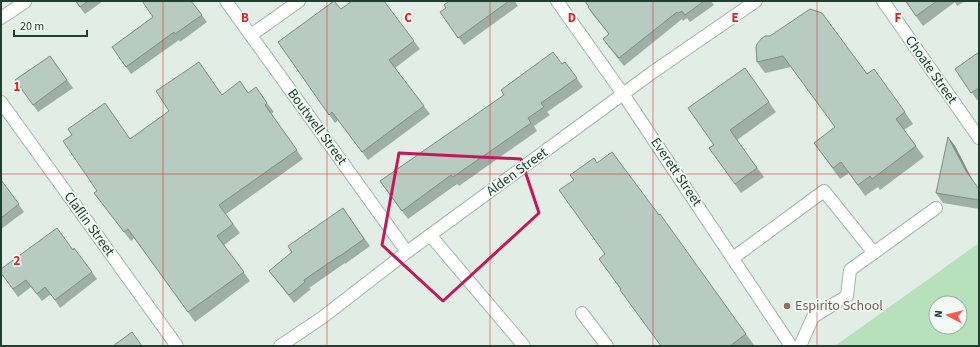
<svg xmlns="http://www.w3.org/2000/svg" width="980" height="347" font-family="'Source Sans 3',sans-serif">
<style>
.green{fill:#b7e1ba;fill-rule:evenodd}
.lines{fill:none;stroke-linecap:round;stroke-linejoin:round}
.minor-casing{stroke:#a3b6ab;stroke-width:14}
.minor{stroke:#fff;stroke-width:12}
.wall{fill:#9eafa5}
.shaded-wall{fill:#818e86}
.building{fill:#b8cbc0;stroke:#818e86}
.marked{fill:none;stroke:#c2185b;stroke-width:3;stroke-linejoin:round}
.grid{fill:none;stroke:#d62828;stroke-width:1;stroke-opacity:0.55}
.education-dot{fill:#8d6e63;stroke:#f2f9f4;stroke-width:1.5}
.labels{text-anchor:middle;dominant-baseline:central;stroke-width:3.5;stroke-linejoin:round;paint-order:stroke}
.street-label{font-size:14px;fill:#1f4031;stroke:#f2f9f4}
.education-label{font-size:14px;fill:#785e54;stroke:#f2f9f4;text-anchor:start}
.grid-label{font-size:13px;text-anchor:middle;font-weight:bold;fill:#d62828;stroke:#f2f9f4;stroke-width:3.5;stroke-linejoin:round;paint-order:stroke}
</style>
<rect width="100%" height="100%" fill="#e1ede5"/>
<path class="green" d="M979 243V346H835ZM936 303H960V327H936Z"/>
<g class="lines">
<g class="minor-casing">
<path id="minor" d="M226 1 407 252
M557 1 623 94 791 346
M883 1 979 138
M1 18 25 2 24 1
M251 35 299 1
M1 102 177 346
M430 235 524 346
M733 258 824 191 874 253
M582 313 607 346
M280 346 323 317 407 252 653 72 756 1
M800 346 813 317 847 296 850 270 936 208"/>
</g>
<use href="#minor" class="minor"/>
</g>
<path class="wall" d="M75 1H103L85 14Z
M191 1 207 22 180 42 179 40 131 74 112 47 153 17Z
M449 1H515L518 6 464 45 440 12 446 8Z
M584 1H711L714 5 690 22 687 18 683 21 682 19 624 66 608 46 603 39 609 34 593 15 588 7H589Z
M905 1H965L957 6 955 2 923 26Z
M341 9 414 41 420 49 395 68 430 114 368 160 338 120 335 123 278 42Z
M756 47 867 74 905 112 913 124 904 130 924 157 880 190 878 187 865 196 849 173 840 179 814 143 835 127 791 67 765 73 757 62Z
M979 52V99L977 100 955 69Z
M50 56 73 88 38 112 15 80Z
M565 62 583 87 547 112 550 115 534 126 537 131 459 186 457 184 408 219 380 181Z
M745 68 776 112 737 140 764 177 741 193 709 148 714 145Z
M248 93 267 103 274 112 271 114 303 159 226 214 240 233 224 245 250 281 195 322 134 238 131 241 94 193 97 191 130 139 222 95Z
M948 137 955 146 973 181 979 189V209L943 203 936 193Z
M597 163 659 215 754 345 753 346H661L599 259 605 254Z
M1 180 24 212 1 229Z
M343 208 370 246 345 264V263L309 288 311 289 294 303 269 271 292 252Z
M73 250 92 272 97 279 60 308 51 294 42 301 31 287 18 297 1 273Z"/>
<path class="shaded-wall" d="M948 137 955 146 973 181 966 171Z"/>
<path class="building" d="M76 1H88L80 7Z
M142 1H191L202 15 175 34 174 32 126 67 112 47 153 17Z
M334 1 341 9 352 1H384L414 41 389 60 424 106 362 152 332 112 329 115 278 42Z
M449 1H509L458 38 440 12 446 8 444 5Z
M585 1H704L685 15 682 11 678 13 677 12 619 58 603 39 609 34 588 7H589Z
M906 1H937L916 16Z
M810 9 822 13 867 74 874 69 905 112 896 119 916 146 872 179 870 176 858 185 841 162 833 168 814 143 835 127 783 56 757 62 756 47 757 44 761 39 765 36H770Z
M553 52 562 64 565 62 577 78 541 103 544 107 528 118 531 123 453 177 451 175 402 211 380 181 504 95 501 90Z
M979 52V88L971 93 955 69Z
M50 56 67 80 33 105 15 80Z
M199 62 222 95 240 81 248 93 256 87 267 103 265 105 297 150 219 205 233 224 217 236 244 272 188 312 128 229 124 232 94 193 97 191 63 141 72 135 68 129 105 103 130 139 169 111 156 91Z
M745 68 769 102 730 130 757 168 735 184 709 148 714 145 688 108Z
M948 137 966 171 979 189V200L936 193Z
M612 152 659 215 660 214 746 334 730 346H661L620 290 621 289 599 259 605 254 559 190 574 180 570 175 594 158 597 163Z
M1 180 19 204 1 218Z
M343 208 364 239 340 256H339L304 280 305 282 289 295 269 271 292 252 288 246Z
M57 228 73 250 74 248 92 272 55 300 45 287 37 294 26 280 13 289 1 273V269Z
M132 332 142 346H113Z"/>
<path class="marked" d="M399 153 521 159 539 213 443 301 382 245Z"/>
<path class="grid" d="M163 1V346M327 1V346M490 1V346M653 1V346M817 1V346M1 174H979"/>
<circle class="education-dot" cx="787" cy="306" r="4"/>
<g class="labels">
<g class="street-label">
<text transform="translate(931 70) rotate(55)">Choate Street</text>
<text transform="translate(317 127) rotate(54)">Boutwell Street</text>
<text transform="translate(517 172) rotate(-36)">Alden Street</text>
<text transform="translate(676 172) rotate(56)">Everett Street</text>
<text transform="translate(89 224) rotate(54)">Claflin Street</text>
</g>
<g class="education-label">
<text x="795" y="306">Espirito School</text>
</g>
</g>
<g class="grid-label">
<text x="245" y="22">B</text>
<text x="408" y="22">C</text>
<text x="572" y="22">D</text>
<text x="735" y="22">E</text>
<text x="898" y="22">F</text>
<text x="17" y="91">1</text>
<text x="17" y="265">2</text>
</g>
<rect width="980" height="347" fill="none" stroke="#1f4031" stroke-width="4"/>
<g transform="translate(948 315) rotate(277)"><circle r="19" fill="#f2f9f4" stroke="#9eafa6"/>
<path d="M0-3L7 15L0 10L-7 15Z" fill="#ff574d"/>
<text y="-6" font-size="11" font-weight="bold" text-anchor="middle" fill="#1f4031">N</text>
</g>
<path d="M14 30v6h73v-6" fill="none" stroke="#1f4031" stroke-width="2"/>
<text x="20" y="30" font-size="12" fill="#1f4031" stroke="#f2f9f4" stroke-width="3" paint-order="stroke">20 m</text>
</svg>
